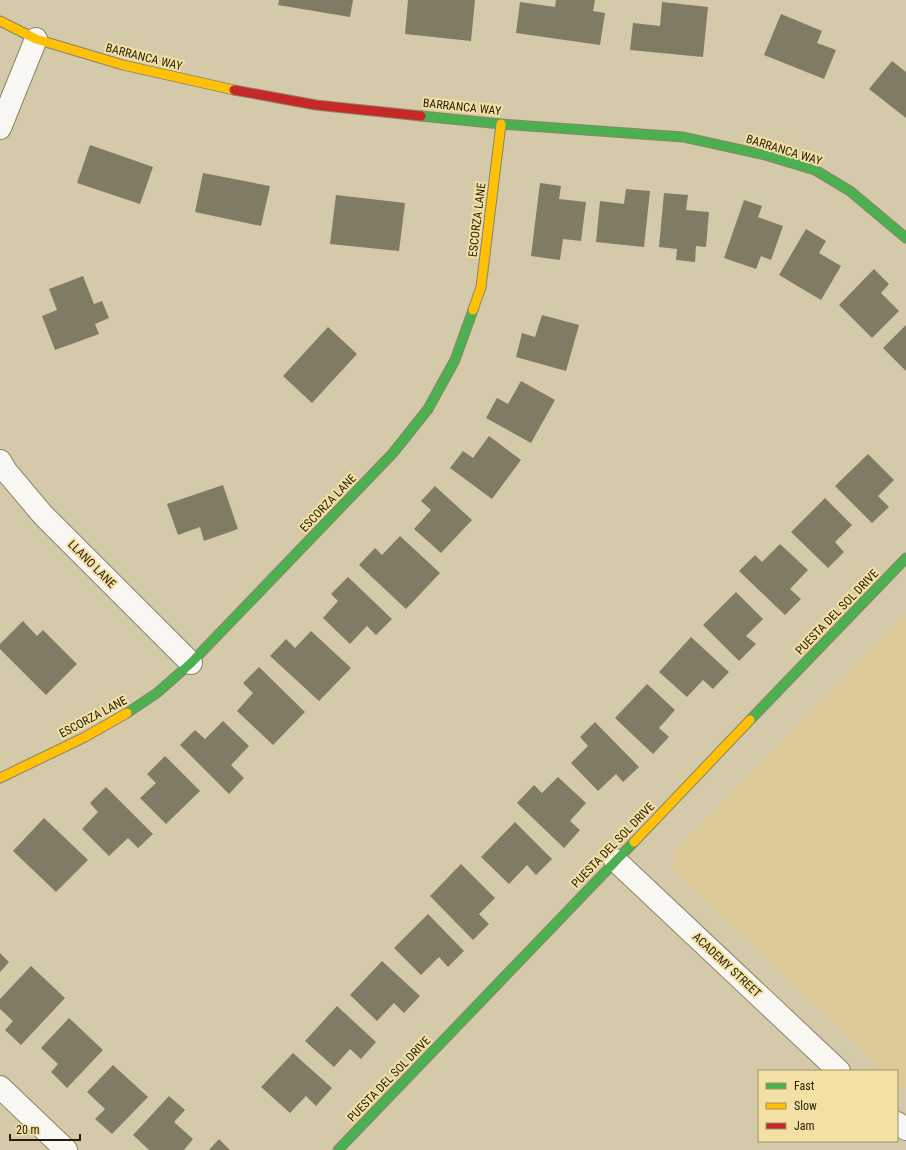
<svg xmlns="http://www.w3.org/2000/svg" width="906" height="1150" font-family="'Roboto Condensed',sans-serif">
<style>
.built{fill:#dccb98}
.building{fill:#7f7b64}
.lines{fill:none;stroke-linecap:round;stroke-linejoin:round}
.street-casing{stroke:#8b836a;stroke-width:24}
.fast-casing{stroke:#8b836a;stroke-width:11}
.slow-casing{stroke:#8b836a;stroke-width:11}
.jam-casing{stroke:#8b836a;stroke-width:11}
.street{stroke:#f9f7f2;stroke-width:22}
.fast{stroke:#4caf50;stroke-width:9}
.slow{stroke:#ffc107;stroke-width:9}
.jam{stroke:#c62828;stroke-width:9}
.labels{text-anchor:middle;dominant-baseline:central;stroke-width:4;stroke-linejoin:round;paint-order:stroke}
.street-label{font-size:12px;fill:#261e07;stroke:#f3e0a4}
</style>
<rect width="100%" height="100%" fill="#d4caaa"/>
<path class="built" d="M906 613V1089L897 1083V1071H884L673 871 674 853Z"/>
<path class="building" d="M279 0H353L350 17 278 5Z
M408 0H475L471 41 405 34Z
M556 0H595L593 11 605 13 600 45 516 33 520 2 555 7Z
M662 2 708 7 703 57 630 50 633 23 660 26Z
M781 14 822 31 817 43 836 50 824 79 764 55Z
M892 61 906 72V118L869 89Z
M90 145 153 167 140 204 77 183Z
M203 173 270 186 261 226 195 212Z
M540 183 561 186 559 199 586 202 581 241 563 239 560 260 531 256Z
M626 189 650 191 644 247 596 242 600 201 624 204Z
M664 193 688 195 686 210 709 212 706 247 696 246 695 262 676 260 677 249 659 247Z
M336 195 405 203 399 251 330 244Z
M744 200 762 206 758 217 783 226 771 260 761 256 756 269 724 258Z
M806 229 826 241 819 253 841 266 821 300 779 275Z
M874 269 889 284 881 293 899 311 872 338 839 305Z
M83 276 94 304 102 301 109 318 95 324 99 334 55 350 42 316 57 310 49 289Z
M542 315 579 325 566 371 516 357 522 333 535 337Z
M906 325V371L883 348Z
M328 327 357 354 312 403 283 376Z
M521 381 555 400 531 443 486 418 497 398 508 404Z
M489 436 521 460 492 499 450 468 463 451 473 458Z
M868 454 894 480 878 496 889 507 872 523 835 486Z
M223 485 238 529 204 541 200 527 178 535 167 504Z
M435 486 472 520 441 553 414 529 431 510 421 501Z
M825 498 852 525 835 542 844 552 828 568 791 532Z
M400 536 440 573 406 609 359 565 375 548 382 555Z
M780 544 808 570 790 589 801 599 785 615 739 571 755 555 762 562Z
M348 577 392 619 376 635 367 626 350 644 323 618 338 601 331 594Z
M736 592 763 619 746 636 756 644 739 661 703 625Z
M23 621 37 636 43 630 77 664 46 695 0 649V644Z
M311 631 351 668 319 701 270 656 286 639 295 648Z
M691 637 729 672 713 689 703 680 687 697 659 672Z
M259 667 305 712 273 745 237 711 253 693 243 683Z
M647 684 675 710 659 728 669 737 653 754 615 718Z
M223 721 249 746 231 765 244 778 229 794 180 745 195 730 205 739Z
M595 722 639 767 623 782 616 774 598 791 571 763 588 746 580 737Z
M165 756 200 791 166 824 140 798 156 783 147 774Z
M558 777 586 803 570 821 580 830 564 848 517 803 534 785 542 793Z
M106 787 153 834 138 848 128 838 109 856 82 829 98 812 90 803Z
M44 818 88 860 56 892 13 851Z
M515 822 552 859 536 875 527 865 509 884 481 857Z
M461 864 495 898 479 914 489 924 473 940 430 896Z
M428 914 464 951 448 967 439 957 421 975 394 948Z
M0 953 9 962 0 972Z
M382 961 420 996 404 1013 394 1003 377 1021 350 995Z
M31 966 65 998 21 1045 5 1030 13 1021 0 1009V999Z
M337 1006 376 1042 361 1059 350 1049 334 1067 305 1041Z
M69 1018 103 1050 67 1088 51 1072 58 1064 41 1048Z
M293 1053 332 1088 316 1106 306 1096 290 1113 261 1087Z
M113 1065 148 1097 112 1134 95 1119 105 1109 87 1092Z
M169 1096 185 1110 174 1122 193 1139 184 1150H149L133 1135Z
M219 1139 230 1150H209Z"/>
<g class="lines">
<g class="street-casing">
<path id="street" d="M0 128 36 39
M0 461 6 471 43 515 191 663
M615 860 839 1071
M0 1087 66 1150
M897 1123 906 1129"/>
</g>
<g class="fast-casing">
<path id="fast" d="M421 116 501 124 683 137 765 155 815 170 850 191 906 238
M127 713 157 693 191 663 393 453 428 409 455 360 473 310
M750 720 906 558
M338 1150 634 842"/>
</g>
<g class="slow-casing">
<path id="slow" d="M0 21 36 39 123 65 234 90
M473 310 481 287 501 124
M0 778 85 737 127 713
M634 842 750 720"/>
</g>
<g class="jam-casing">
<path id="jam" d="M234 90 316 105 421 116"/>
</g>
<use href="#street" class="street"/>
<use href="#fast" class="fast"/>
<use href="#slow" class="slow"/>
<use href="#jam" class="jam"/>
</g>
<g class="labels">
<g class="street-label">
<text transform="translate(144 57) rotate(14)">BARRANCA WAY</text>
<text transform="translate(462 107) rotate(6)">BARRANCA WAY</text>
<text transform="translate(784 150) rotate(17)">BARRANCA WAY</text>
<text transform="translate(477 220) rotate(-83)">ESCORZA LANE</text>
<text transform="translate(328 503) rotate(-46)">ESCORZA LANE</text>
<text transform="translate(92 564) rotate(45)">LLANO LANE</text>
<text transform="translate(837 612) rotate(-46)">PUESTA DEL SOL DRIVE</text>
<text transform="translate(93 717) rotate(-28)">ESCORZA LANE</text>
<text transform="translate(613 845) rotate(-46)">PUESTA DEL SOL DRIVE</text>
<text transform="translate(727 965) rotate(43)">ACADEMY STREET</text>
<text transform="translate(389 1079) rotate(-46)">PUESTA DEL SOL DRIVE</text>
</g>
</g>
<rect x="758" y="1070" width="140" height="72" fill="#f3e0a4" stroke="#a19265"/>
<rect x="766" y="1083" width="20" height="6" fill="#4caf50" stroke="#a19265"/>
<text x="794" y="1090" font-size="12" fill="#261e07">Fast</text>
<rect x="766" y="1103" width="20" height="6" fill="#ffc107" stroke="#a19265"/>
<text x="794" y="1110" font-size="12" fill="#261e07">Slow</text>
<rect x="766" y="1123" width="20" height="6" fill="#c62828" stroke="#a19265"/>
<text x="794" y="1130" font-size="12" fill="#261e07">Jam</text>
<path d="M10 1134v6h70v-6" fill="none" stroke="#261e07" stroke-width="2"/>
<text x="16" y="1134" font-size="12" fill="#261e07" stroke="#f3e0a4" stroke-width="3" paint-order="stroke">20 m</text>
</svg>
